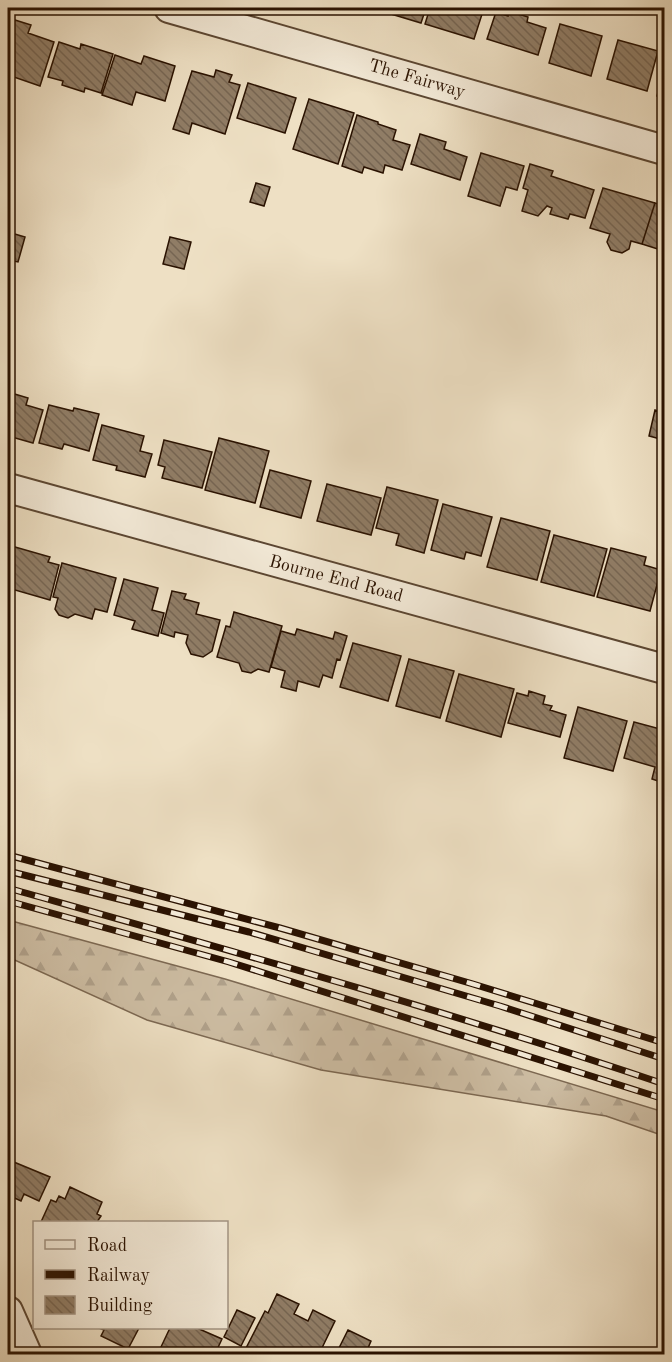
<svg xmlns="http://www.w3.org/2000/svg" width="672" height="1362" font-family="'Old Standard TT',serif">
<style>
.forest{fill:url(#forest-firs);stroke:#7c6852;stroke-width:1.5}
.building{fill:url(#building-back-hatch);stroke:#2a1201;stroke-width:1.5}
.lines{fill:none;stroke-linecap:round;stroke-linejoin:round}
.minor-casing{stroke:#5b4632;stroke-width:32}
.minor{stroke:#f4ebd9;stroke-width:28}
.rail-casing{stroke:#2a1201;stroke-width:7}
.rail{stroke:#f4ebd9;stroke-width:4.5;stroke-dasharray:14;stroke-linecap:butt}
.labels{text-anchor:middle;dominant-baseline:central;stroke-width:4.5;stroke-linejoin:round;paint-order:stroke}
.street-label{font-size:18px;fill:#2a1201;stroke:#f4ebd9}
</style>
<defs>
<pattern id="forest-firs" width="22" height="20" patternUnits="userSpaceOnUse" patternTransform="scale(1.5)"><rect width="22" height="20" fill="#cdbda3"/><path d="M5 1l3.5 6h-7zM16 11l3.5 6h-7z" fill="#b0a18b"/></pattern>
<pattern id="building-back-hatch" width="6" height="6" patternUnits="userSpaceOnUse" patternTransform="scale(1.5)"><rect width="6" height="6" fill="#907d66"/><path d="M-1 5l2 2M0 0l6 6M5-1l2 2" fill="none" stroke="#766552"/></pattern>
</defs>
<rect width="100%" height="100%" fill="#eee0c4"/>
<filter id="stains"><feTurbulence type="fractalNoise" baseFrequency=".00333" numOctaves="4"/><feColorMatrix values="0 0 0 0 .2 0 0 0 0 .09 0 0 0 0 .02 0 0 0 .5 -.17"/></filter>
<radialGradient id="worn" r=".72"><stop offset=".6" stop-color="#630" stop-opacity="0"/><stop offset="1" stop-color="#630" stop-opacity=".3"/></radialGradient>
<path class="forest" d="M8 920 225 979 664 1112V1136L606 1116 321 1070 147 1020 8 957Z"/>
<path class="building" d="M371 8H426L421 23Z
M430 8H484L474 39 425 24Z
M509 11 528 17 527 22 546 28 538 55 487 39 496 12 508 16Z
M15 20 31 25 28 33 54 42 40 86 8 75V27L12 29Z
M560 24 602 36 591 76 549 63Z
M618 40 658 51 647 91 607 79Z
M59 42 80 49 81 44 113 54 101 93 85 88 84 92 62 85 63 81 48 77Z
M115 55 141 64 144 56 175 66 165 101 136 92 132 105 102 95Z
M664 69V98L657 96Z
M216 70 232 75 229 82 240 85 225 134 192 123 189 134 173 129 192 71 214 77Z
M248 83 296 98 285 133 237 118Z
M309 99 354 113 338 164 293 149Z
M357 115 378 122V124L396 130 393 140 410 145 402 170 385 165 383 173 364 167 362 173 342 166Z
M420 134 446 142 444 149 467 157 460 180 411 164Z
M481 153 524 166 517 190 506 187 500 206 468 196Z
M530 164 553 171 551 176 594 190 585 218 570 214 568 219 550 214 552 208 547 206 538 216 522 211 528 190 523 188Z
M256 183 270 187 264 206 250 202Z
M603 188 655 203 642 244 631 241 629 249 622 253 611 250 607 242 610 234 590 228Z
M655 203 664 206V251L642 244Z
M8 232 25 237 18 262 8 260Z
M170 237 191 242 184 269 163 264Z
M8 392 28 398 26 405 43 410 33 443 8 436Z
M49 405 73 411 74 408 99 414 89 451 64 444 62 449 39 443Z
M655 410 664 413V440L649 436Z
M102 425 144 436 140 451 152 454 145 477 116 470 117 466 93 460Z
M219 438 269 451 255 503 205 490Z
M164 440 212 452 202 488 162 478 165 467 158 465Z
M270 470 311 481 301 518 260 507Z
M327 484 381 498 371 535 317 521Z
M387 487 438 500 424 553 396 545 399 534 376 528Z
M443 504 492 517 481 556 466 552 464 559 431 550Z
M501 518 550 531 537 580 487 567Z
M554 535 607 549 594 596 541 582Z
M8 545 50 557 48 562 59 565 50 600 8 588Z
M611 548 646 557 644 565 661 570 650 611 597 597Z
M62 563 116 578 107 612 95 609 92 619 75 614 68 618 59 615 55 609 58 598 53 597Z
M124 579 158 588 152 610 164 613 158 636 132 629 135 621 114 615Z
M172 591 186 594 184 599 199 603 196 614 220 620 212 651 203 657 191 654 186 643 188 635 175 632 174 637 161 633Z
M234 612 282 626 269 672 258 669 251 673 242 671 239 663 217 657 226 626 230 627Z
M297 629 333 639 335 632 347 636 340 660 337 659 332 678 323 675 319 687 298 681 296 691 281 687 285 671 271 667 281 631 295 635Z
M353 643 401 656 388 701 340 687Z
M409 659 454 671 440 718 396 706Z
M459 674 514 689 501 737 446 721Z
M529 691 545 696 543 704 552 706 550 710 566 715 560 737 508 723 517 693 528 696Z
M578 707 627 721 613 771 564 758Z
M634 722 664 730V783L652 779 655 767 624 758Z
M8 1153 11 1154 9 1160 50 1177 39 1201 24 1194 21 1201 8 1195Z
M70 1187 102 1202 97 1214 101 1216 97 1222H41L51 1200 56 1202 59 1196 65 1199Z
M277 1294 299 1304 294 1314 308 1321 313 1310 335 1321 319 1354H243L265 1311 268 1313Z
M237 1310 255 1318 241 1346 224 1337Z
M99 1328H139L128 1349 101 1336 104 1330Z
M170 1328H197L222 1339 215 1354H192L189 1353 188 1354H172L160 1349Z
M348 1330 371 1341 368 1348 382 1354H336Z"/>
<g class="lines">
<g class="minor-casing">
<path id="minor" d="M169 8 664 150
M8 488 664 669
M8 1311 27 1354"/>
</g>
<use href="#minor" class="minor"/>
<g class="rail-casing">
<path id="rail" d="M8 855 280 928 473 984 664 1043
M8 871 249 932 500 1006 664 1059
M8 888C228 950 448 1011 664 1084
M8 901 229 962 664 1099"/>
</g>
<use href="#rail" class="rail"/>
</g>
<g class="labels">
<g class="street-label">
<text transform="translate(417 79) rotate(16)">The Fairway</text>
<text transform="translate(336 579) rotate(15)">Bourne End Road</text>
</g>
</g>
<rect width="672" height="1362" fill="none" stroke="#eee0c4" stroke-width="30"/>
<rect x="9" y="9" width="654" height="1344" fill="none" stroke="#2a1201" stroke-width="3"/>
<rect x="15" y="15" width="642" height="1332" fill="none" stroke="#2a1201" stroke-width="1.5"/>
<rect x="33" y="1221" width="195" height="108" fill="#f4ebd9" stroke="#a39483" stroke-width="1.5"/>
<rect x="45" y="1240" width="30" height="9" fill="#f4ebd9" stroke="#a39483" stroke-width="1.5"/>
<text x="87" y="1251" font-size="18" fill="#2a1201">Road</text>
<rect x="45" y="1270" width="30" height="9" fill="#2a1201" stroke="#a39483" stroke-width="1.5"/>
<text x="87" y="1281" font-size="18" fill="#2a1201">Railway</text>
<rect x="45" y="1296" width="30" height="18" fill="url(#building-back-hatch)" stroke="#a39483" stroke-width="1.5"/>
<text x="87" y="1311" font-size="18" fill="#2a1201">Building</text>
<rect width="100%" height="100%" filter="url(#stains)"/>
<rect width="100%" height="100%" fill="url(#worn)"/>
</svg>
